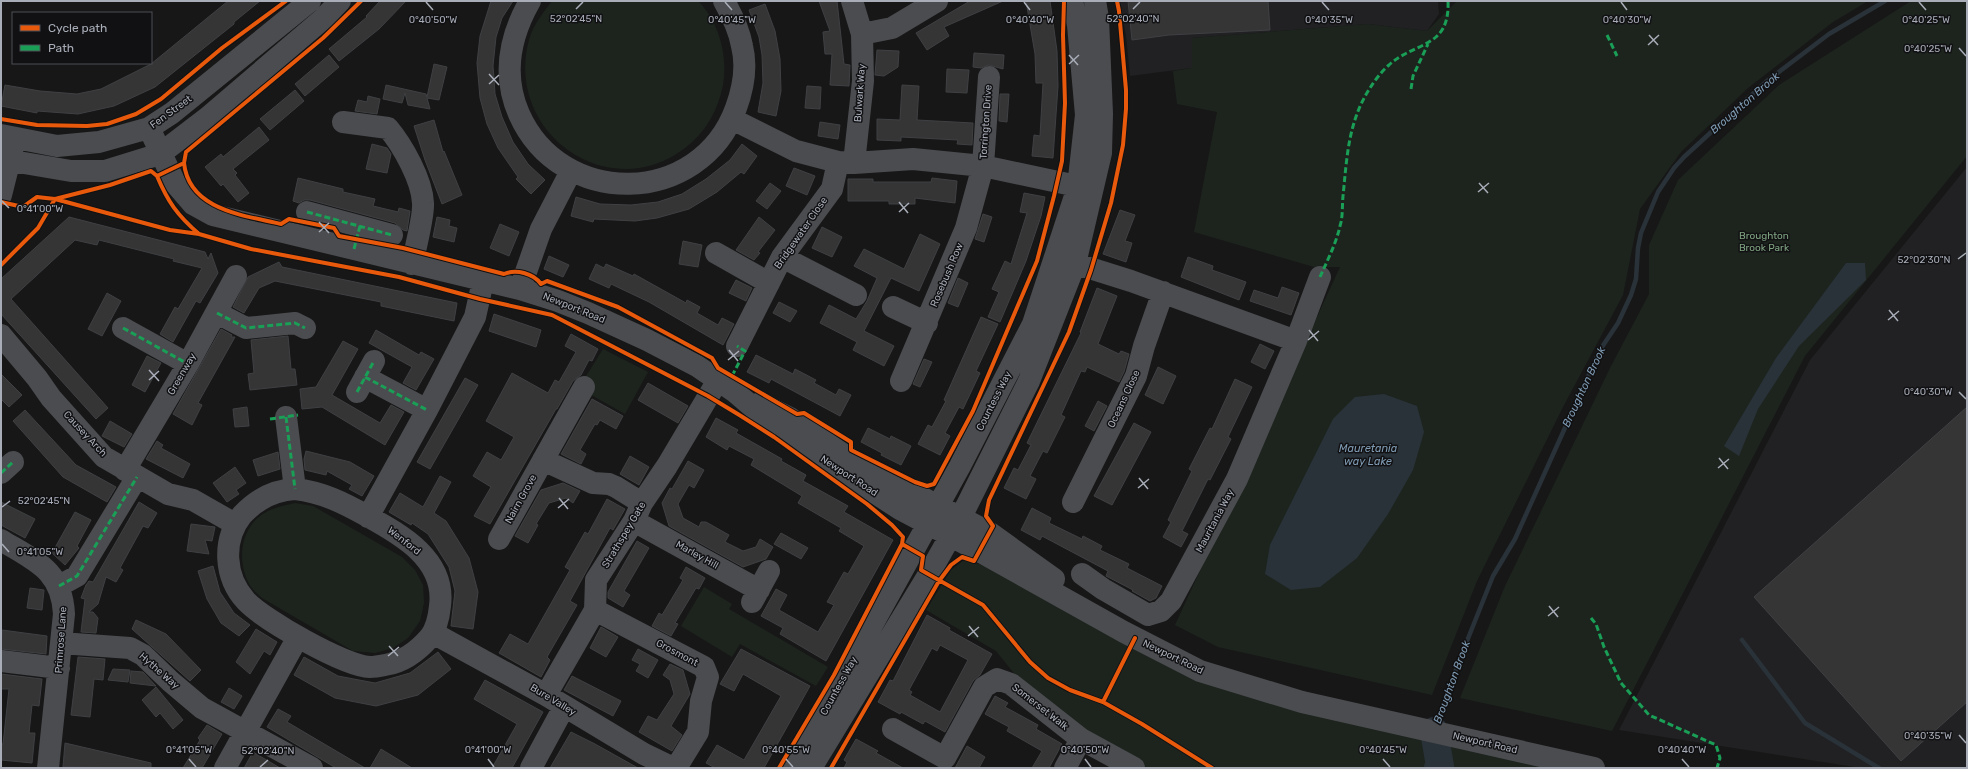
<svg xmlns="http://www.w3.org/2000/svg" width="1968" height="769" font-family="Rubik,sans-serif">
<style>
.built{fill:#212123}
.green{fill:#1d241e}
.water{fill:#2a3239}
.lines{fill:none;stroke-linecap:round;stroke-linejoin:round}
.stream{stroke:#2a3239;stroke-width:4.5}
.river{stroke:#2a3239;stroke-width:28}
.building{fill:#353536;stroke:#3f4043;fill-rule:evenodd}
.minor{stroke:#4b4c50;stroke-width:22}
.quiet{stroke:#1a9f57;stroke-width:3;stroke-dasharray:6 3;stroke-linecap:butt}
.cycleway-casing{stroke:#111113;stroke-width:6}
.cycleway{stroke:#e8590c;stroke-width:4}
.ticks{fill:none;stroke:#a8adb8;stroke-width:1.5}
.labels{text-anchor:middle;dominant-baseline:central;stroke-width:3;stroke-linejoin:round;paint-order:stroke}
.street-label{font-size:10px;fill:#a8adb8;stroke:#111113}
.park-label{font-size:10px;fill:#7fa381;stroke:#111113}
.water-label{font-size:11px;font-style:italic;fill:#7f9bb3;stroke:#111113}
.ticks-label{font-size:10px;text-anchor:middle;fill:#a8adb8;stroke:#111113;stroke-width:3;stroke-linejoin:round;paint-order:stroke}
</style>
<rect width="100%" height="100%" fill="#171717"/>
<path class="built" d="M1119 1H1438L1439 14 1427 31 1368 24 1192 38V68L1130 76 1126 35Z
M1967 167V768H1861L1619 730 1810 360Z"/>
<path class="green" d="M552 1H698C719 22 728 55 723 85 718 110 706 132 685 148 608 207 504 132 529 40 533 25 543 13 552 1Z
M1457 1H1868L1833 22 1748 88 1681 152 1640 209 1623 295 1563 407 1477 581 1432 695 1218 647 1175 625 1340 267H1314L1194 232 1217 112 1177 104 1173 71 1192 68V38L1368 24 1427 31Z
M1911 1H1967V156L1805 356 1612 731 1460 698 1505 586 1610 368 1649 294V245L1678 180 1779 85Z
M603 349 648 372 625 414 586 392 583 381Z
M295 503 313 506 402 557 415 570 423 585 424 603 420 621 408 638 393 648 375 653 353 651 262 598C258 594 254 591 251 587 237 565 239 532 260 516 270 508 283 506 295 503Z
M964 560 986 566 1110 635 1560 768H1148L1090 737 1017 677 996 651 926 610 951 570Z
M704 587 732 604 729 609 828 667 816 686 740 644 732 657 681 626Z"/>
<path class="water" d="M1846 263H1865L1866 280 1799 346 1758 409 1739 456 1724 446 1776 358Z
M1384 394 1417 406 1424 432 1413 470 1388 514 1357 558 1320 587 1291 590 1265 574 1270 545 1333 419 1355 397Z"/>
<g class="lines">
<path class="stream" d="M1742 640 1805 723 1879 768
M1436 726 1459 661 1493 576 1515 539 1600 350 1618 323 1631 295 1636 279 1638 248 1641 233 1658 192 1674 168 1684 157 1767 81 1829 34 1885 1"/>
<path class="river" d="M1434 731 1440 766 1438 768"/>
</g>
<path class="building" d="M228 1H260L234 22V24L155 87 127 100 114 106 78 114 37 111V113L1 106 5 85 40 91 77 94 101 89 151 64Z
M380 1H406L379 29 339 61 329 49 367 17 366 16Z
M491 1H513L502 18 496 37 493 66 494 78 495 94 502 117 513 142 528 164 545 180 531 194 516 179 518 177 498 148 487 124 480 98 477 63 480 36Z
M819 1H837L844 64 850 65 849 86 830 85 832 54H825L823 32 830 31Z
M970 1H1003L944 27 949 36 927 50 916 33Z
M1026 1H1050L1057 51 1058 86 1053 158 1032 156 1034 135 1040 136 1043 83H1036L1035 54Z
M1128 1H1268L1270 30 1169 35 1132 40Z
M765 4 775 31 780 59 781 91 776 116 758 112 763 83 762 55 759 37 749 10Z
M877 50 899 51 898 67 884 76 875 75Z
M974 53 1004 55 1003 69 989 65 981 68 973 67Z
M329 55 339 67 305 96 295 84Z
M434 64 447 67 439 100 427 98 430 109 408 105 405 93 402 103 383 99 386 85 426 94 427 97Z
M947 69 969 70 967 93 946 92Z
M902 85 919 86 917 120 973 123 972 145 957 144 958 140 901 137V141L877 140V119L900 120Z
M807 86 821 87 820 109 805 108Z
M295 90 304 101 270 130 260 119Z
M1000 94H1009L1007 122 999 121Z
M368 96 380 99 377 114 355 111 358 100 367 102Z
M434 120 443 152 444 151 462 195 442 204 425 160 414 126Z
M820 122 840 125 838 139 818 136Z
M259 127 269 140 233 169 237 173 235 175 249 193 238 202 223 184 221 186 205 167 221 154 223 157Z
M372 144 387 148 391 154 387 173 366 169Z
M742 144 757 156 744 174 741 172 717 192 689 209 657 218 635 221 594 219 593 222 571 216 576 197 600 204 631 205 658 202 682 194 706 179 730 160Z
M794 168 815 176 807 195 786 186Z
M298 178 343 189V192L375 199 373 206 398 212 399 208 410 211 407 231 403 230 395 223 310 200H304L299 203 293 201Z
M932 178 957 181 955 203 915 198V204H889V201H848V179H873V182H931Z
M770 183 781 191 767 209 756 201Z
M1024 193 1045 197 1041 216 1026 261 1000 322 988 317 999 292 992 289 1005 261 1011 264 1027 213 1020 212Z
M1120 210 1135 215 1125 241 1132 243 1126 262 1103 254Z
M983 214 992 217 984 242 975 239Z
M69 217 205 252 208 259 211 253 218 273 200 303 196 301 173 342 160 334 175 307 178 309 202 268 173 261 174 259 99 240 97 245 75 240 11 299 108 408 96 419 1 314V279Z
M437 217 450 220 449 226 457 228 454 242 433 237Z
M759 217 775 230 758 252 760 253 754 260 736 250Z
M500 224 519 232 509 256 490 248Z
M822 227 842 237 832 257 812 248Z
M920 234 940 244 919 291 891 278 864 331 894 346 884 366 853 350 857 342 820 323 829 305 856 319 867 301 877 278 854 266 864 249 904 269Z
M683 241 702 245 698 267 679 264Z
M549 256 569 265 563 277 544 269Z
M1188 257 1213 266 1212 270 1246 282 1239 300 1181 277Z
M279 262 282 267 457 303 454 321 381 306V302L275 281 259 288 244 313 233 307 248 277Z
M596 264 604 268 606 264 633 276 634 274 686 303 687 300 700 307 697 313 718 325 722 318 734 324 723 345 649 302 611 284 609 288 589 279Z
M958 278 968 283 958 307 948 303Z
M736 280 752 288 746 301 729 293Z
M1282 287 1299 293 1291 315 1250 301 1254 290 1278 298Z
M1097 288 1117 296 1098 344 1119 354 1121 351 1129 354 1124 372 1119 382 1087 367 1085 372 1081 371 1061 415 1065 417 1047 453 1043 451 1030 476 1036 479 1026 499 1004 488 1014 468 1018 470 1031 445 1027 443 1081 333 1080 332Z
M107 293 121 301 102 336 88 329Z
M779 302 797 311 790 322 773 313Z
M494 314 541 330 536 347 489 331Z
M981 317 998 324 976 371 980 373 963 409 959 407 945 433 950 436 940 455 918 444 928 425 932 427 946 401 944 400Z
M221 329 232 335 231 337H235L198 403 202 405 192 425 173 414Z
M376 330 419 355 421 352 434 359 416 390 403 383 412 367 369 343Z
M571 334 598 349 592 361 589 360 581 375 573 381 557 409H556L490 524 474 516 491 487 473 476 487 452 501 460 514 437 486 421 512 373 548 393 555 380 559 382 576 352 565 346Z
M288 336 291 369H295L297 385 250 390 248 374 254 373 251 340Z
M343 341 358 349 332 395 380 423 391 405 404 412 385 445 322 407 302 409 300 389 316 387Z
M1260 344 1274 351 1265 369 1251 362Z
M756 355 793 374 795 369 816 380 814 383 836 395 839 389 851 395 840 416 771 379 769 383 747 372Z
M147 356 161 363 145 392 132 385Z
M924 359 932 362 920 387 913 384Z
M1158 367 1176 376 1163 404 1145 395Z
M1 374 22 395 9 407 1 399Z
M465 378 478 385 430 469 417 462Z
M1235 379 1252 387 1228 437 1231 439 1210 480 1208 479 1182 531 1188 534 1181 547 1163 537 1171 522 1168 520 1192 471 1189 469 1210 428 1212 429Z
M648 383 688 406 678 423 638 400Z
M592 399 623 416 616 429 600 420 597 425 595 424 580 450 586 454 581 464 561 454Z
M1098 401 1107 406 1094 431 1085 426Z
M247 407 249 426 235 427 233 409Z
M1967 407V702L1901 761 1754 597Z
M25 410 76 465 116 487 107 502 63 477 13 421Z
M716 418 738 430 736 433 782 459 781 461 806 475 803 481 848 506 844 512 893 540 826 661 780 634 783 628 761 616 776 589 787 595 779 610 818 632 834 605 827 602 844 572 848 574 864 546 839 531 841 528 798 503 802 496 751 465 754 459 729 446 727 450 706 437Z
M110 421 132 434 124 447 102 436Z
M1134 423 1151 432 1112 505 1094 496Z
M868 428 890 439 891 436 911 446 901 465 881 455 882 453 861 442Z
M157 441 163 445 161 448 190 464 183 478 146 459Z
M306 451 350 462 374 476 362 496 349 489 352 485 327 471 326 475 305 470 304 459Z
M278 452 280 469 258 476 253 460Z
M630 456 649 467 639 485 620 474Z
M688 461 704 470 694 488 689 485 678 504 683 518 699 527 701 522H706L729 535 725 542 743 551 756 547 760 539 773 547 766 559 743 567 669 526 662 503 670 488 672 489Z
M235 467 246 483 236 490 239 494 227 502 213 483Z
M440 476 451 482 434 513 446 521 469 558 478 592 473 629 451 626 455 591 449 567 428 534 412 523 411 525 389 512 400 493 423 507Z
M563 483 580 491 573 503 566 498 549 503 536 524 538 525 528 543 515 536 541 490Z
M607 499 625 509 613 530 610 528 570 601 577 605 547 657 550 660 541 677 499 653 510 634 528 644 570 570 565 567 585 532 588 534Z
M1 502 35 519 25 538 1 525Z
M139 502 157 513 148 528 143 526 120 568 123 570 116 582 106 577 98 604 89 612H93L98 618 96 633 81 632 85 599 81 598 86 585 89 581 93 582Z
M1032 508 1051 518 1049 523 1082 539 1083 536 1102 546 1100 550 1129 564 1127 568 1162 586 1156 598 1150 601 1132 591 1133 590 1106 576 1108 571 1042 536 1040 540 1021 530Z
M75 512 91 520 77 546 79 548 65 565 52 553Z
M191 524 215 527 212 541 205 540 209 554 187 551Z
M781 533 808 548 801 559 774 544Z
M637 541 649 548 624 591 630 595 623 607 608 598V592Z
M213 566 220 592 234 613 250 625 239 636 221 623 207 599 198 571Z
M686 567 705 578 699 589 696 588 675 623 678 624 671 636 652 626 659 613 662 615 683 580 680 578Z
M30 588 44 590 42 610 27 608Z
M927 615 950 628 949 630 992 654 980 675 973 681 945 732 925 721 923 724 901 712 900 714 878 702 890 680 893 681ZM940 645 968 660 940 712 910 695 912 692 909 690 932 648 937 651Z
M136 620 166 634 201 670 190 681 132 629Z
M601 627 618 637 606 657 590 648Z
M256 629 277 642 270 655 264 651 250 674 236 662Z
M2 630 47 636 46 654 1 649Z
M638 649 658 660 648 678 636 671 640 664 632 660Z
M741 649 810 686 764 768H715L706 763 717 745 744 760 781 696 743 674 734 691 720 684Z
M438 652 451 669 418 695 376 706 335 698 294 675 304 657 338 676 375 683 410 673Z
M78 657 105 659 103 680 94 679 90 717 71 715Z
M670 664 683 670 690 694 671 726 682 735 672 751 639 732 648 716 657 720 674 694 670 680 663 675Z
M113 669 130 670 128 682 108 680Z
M131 671 143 672 156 686 130 683Z
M1 674 42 679 39 706 32 705 29 733H35L32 763 1 760V744H3L9 689H1Z
M572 676 621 701 613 716 564 690Z
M485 680 543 712 512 768H492L517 724 474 699Z
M156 687 183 720 173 729 160 713 156 717 142 700Z
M229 688 242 696 234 709 221 702Z
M995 696 1008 703 1005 707 1038 725 1036 729 1062 744 1049 768H1032L1042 751 1007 731 1009 727 985 714Z
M278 709 291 716 287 722 365 768H336L267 727Z
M207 725 222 734 202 768H183L200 740 198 738Z
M571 732 595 744 638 768H550Z
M856 739 878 751 876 753 903 768H844L847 762 844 760Z
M65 743 151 763V768L63 767Z
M967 746 985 757 979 768H955Z
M381 749 412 768H370Z
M253 752 280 768H244Z"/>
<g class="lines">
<path class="minor" d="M530 1C510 36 502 75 519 114 561 209 700 207 736 108 743 89 747 66 742 46 739 29 732 15 724 1
M852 1 862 34 863 81 854 163
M862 34 892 28 937 1
M732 119 796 151 838 162 854 163 913 159 983 166 1091 189
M343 122 388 128C403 146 422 180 423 203 424 216 415 250 412 264
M149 128 175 183 193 204 213 215 520 289 558 301 588 313 647 340 697 366 735 392 783 433 900 509 981 552 1124 632 1200 671 1302 702 1594 768
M1 135 57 146 99 142 149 128 172 113 310 1
M1 159 71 171H105L160 154 207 118 324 18 340 1
M1 195 13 147
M307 212 392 235
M716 253 769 283
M782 257 856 295
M1061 259 1131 281 1296 341 1237 479 1171 601 1161 611 1148 615 1103 589 1082 574
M520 289 541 229 571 171
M893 307 927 323
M217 313 246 328 295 323 305 328
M123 328 188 364
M1 335 37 378 51 398 104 457 168 494 193 500 235 524
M1296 341 1320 277
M737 346 782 257 832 189 838 162
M365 377 427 410
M901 381 966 228 983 166 989 77
M357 392 374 361
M760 403 790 418 856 463 990 533 1054 579
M286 417 295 489
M543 460 593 483 609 484 616 487 642 503
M125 470 188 364 236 276
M1 473 13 462
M295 489C322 492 344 503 367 516 402 535 446 560 440 606 439 616 436 629 430 637 418 651 404 662 385 665 380 666 375 667 370 667 344 666 264 620 246 601 224 577 222 540 242 515 256 500 274 490 295 489Z
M1073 502 1136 376 1144 346 1163 292
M368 517 427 410 475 317 483 281
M634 521 759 590
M499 539 584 387
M1 540C35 561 62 570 64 614L48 768
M59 586 77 576 137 477
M752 602 769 571
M595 610 704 667 708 677 701 701 698 732 676 768
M433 633 546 695 644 754 673 768
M61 643 130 648 143 655 170 681 202 708 312 768
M1 661 59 668
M546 695 595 610 596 580 634 521 642 503 667 466 718 380
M893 729 945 758 984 687 997 679 1011 684 1081 739 1134 768
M225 768 298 637
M531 768 564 707
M793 768 960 466 1033 324 1078 187 1086 115 1078 25 1072 1
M811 768 929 574 961 517 1029 381 1075 264 1101 153 1102 114 1098 18 1095 1
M1065 768 1081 739"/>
<path class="quiet" d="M1607 35 1617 56
M1411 89 1413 76 1428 44
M307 212 392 235
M354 249 360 226
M1320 277C1327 261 1336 244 1340 226 1343 217 1342 206 1343 196 1347 157 1348 122 1370 88 1375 80 1382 71 1389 65 1415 41 1450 49 1448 1
M217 313 246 328 295 323 305 328
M123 328 188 364
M732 376 745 351 737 346
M365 377 427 410
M357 392 374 361
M286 417 295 489
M270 419 298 415
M1 473 13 462
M59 586 77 576 137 477
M1591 618 1596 624 1604 647 1621 683 1649 715 1716 745 1720 758 1717 768"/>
<g class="cycleway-casing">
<path id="cycleway" d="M1 119 37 125 87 126 107 124 136 114 161 99 222 48 286 1
M184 163C189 210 243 215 281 224L289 219 334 228 339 236 403 248 504 274C516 269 533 273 541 284L547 281 618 307 712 358 718 368 797 414 804 413 851 442V450L915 482 927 486 934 484 973 411 1013 317 1037 261 1054 196 1062 161 1065 103 1063 35 1064 1
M157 176C168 202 177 215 199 234
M1 202 23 207 37 197 55 199 110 185 151 171 157 176 184 163 186 152 323 38 361 1
M1 265 38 228 55 199 170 230 199 234 251 249 399 277 480 299 552 315 708 396 741 416 774 437 867 504 892 525 903 537 902 544 834 675 779 768
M902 544 923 556 921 570 983 605 1030 662 1048 678 1070 690 1103 702 1142 724 1212 768
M1103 702 1135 638
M831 768 939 581 951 565 962 557 974 561 993 526 986 516 989 500 1069 332 1091 270 1111 203 1123 145 1126 109V90L1119 11 1117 1"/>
</g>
<use href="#cycleway" class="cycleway"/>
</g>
<path class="ticks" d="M426 2 433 10M725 2 732 10M1024 2 1030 10M1322 2 1329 10M1621 2 1627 10M1919 2 1926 10M576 9 583 2M1133 9 1140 2M1649 35 1658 45M1648 45 1659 35M1959 48 1966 56M1069 55 1078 65M1069 64 1079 55M489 74 499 85M489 84 499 75M1479 183 1488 193M1478 192 1489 183M2 201 9 208M899 202 908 213M899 212 909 203M319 222 329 233M319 232 329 223M1958 259 1966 253M1889 310 1898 321M1888 320 1899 311M1309 330 1318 341M1308 340 1319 331M729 350 738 361M728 360 739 351M149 370 159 381M149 380 159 371M1959 392 1966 399M1719 458 1728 469M1718 468 1729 459M1139 478 1148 489M1138 488 1149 479M559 498 568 509M2 507 10 501M558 508 569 499M2 544 9 552M1549 606 1558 617M1548 616 1559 607M969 626 978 637M968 636 979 627M389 646 398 656M388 656 399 647M1959 735 1966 743M189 759 196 767M488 759 494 767M786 759 793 767M1085 759 1091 767M1383 759 1390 767M1682 759 1689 767M260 767 268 760"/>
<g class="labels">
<g class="street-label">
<text transform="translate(860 93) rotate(-86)">Bulwark Way</text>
<text transform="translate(171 112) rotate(-36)">Fen Street</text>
<text transform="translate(986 122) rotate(-86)">Torrington Drive</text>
<text transform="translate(801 233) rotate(-55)">Bridgewater Close</text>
<text transform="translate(947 275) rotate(-67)">Rosebush Row</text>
<text transform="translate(574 308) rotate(22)">Newport Road</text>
<text transform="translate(182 374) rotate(-60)">Greenway</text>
<text transform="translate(1124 399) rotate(-65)">Oceans Close</text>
<text transform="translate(994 401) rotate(-63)">Countess Way</text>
<text transform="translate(85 434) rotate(47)">Causey Arch</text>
<text transform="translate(849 476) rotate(33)">Newport Road</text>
<text transform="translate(521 499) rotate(-61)">Nairn Grove</text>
<text transform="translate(1215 521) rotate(-62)">Mauritania Way</text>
<text transform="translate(624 535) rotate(-59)">Strathspey Gate</text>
<text transform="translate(404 541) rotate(38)">Wenford</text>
<text transform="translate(697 555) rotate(29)">Marley Hill</text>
<text transform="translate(61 640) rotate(-86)">Primrose Lane</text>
<text transform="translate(677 653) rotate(28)">Grosmont</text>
<text transform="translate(1173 657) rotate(26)">Newport Road</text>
<text transform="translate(159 671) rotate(41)">Hythe Way</text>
<text transform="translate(839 686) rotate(-61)">Countess Way</text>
<text transform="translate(553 700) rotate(31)">Bure Valley</text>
<text transform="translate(1040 707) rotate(38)">Somerset Walk</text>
<text transform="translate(1485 743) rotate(13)">Newport Road</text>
</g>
<g class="park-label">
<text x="1764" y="236">Broughton<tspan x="1764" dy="12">Brook Park</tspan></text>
</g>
<g class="water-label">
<text transform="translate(1745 103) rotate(-41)">Broughton Brook</text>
<text transform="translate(1584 387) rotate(-65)">Broughton Brook</text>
<text x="1368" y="448">Mauretania<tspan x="1368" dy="13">way Lake</tspan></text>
<text transform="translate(1452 682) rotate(-70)">Broughton Brook</text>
</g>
</g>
<g class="ticks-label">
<text x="576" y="22">52°02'45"N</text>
<text x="1133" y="22">52°02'40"N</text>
<text x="1030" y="23">0°40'40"W</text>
<text x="1926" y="23">0°40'25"W</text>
<text x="433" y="23">0°40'50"W</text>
<text x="732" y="23">0°40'45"W</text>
<text x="1329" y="23">0°40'35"W</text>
<text x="1627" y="23">0°40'30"W</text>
<text x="1928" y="52">0°40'25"W</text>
<text x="40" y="212">0°41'00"W</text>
<text x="1924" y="263">52°02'30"N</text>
<text x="1928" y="395">0°40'30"W</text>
<text x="44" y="504">52°02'45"N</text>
<text x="40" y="555">0°41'05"W</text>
<text x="1928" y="739">0°40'35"W</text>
<text x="189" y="753">0°41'05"W</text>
<text x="488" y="753">0°41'00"W</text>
<text x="786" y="753">0°40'55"W</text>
<text x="1085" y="753">0°40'50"W</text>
<text x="1383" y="753">0°40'45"W</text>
<text x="1682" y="753">0°40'40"W</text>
<text x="268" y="754">52°02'40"N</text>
</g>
<rect width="1968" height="769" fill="none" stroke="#a8adb8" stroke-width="4"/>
<rect x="12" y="12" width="140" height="52" fill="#111113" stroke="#4d4f55"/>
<rect x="20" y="25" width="20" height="6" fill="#e8590c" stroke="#4d4f55"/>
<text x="48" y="32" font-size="12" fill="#a8adb8">Cycle path</text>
<rect x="20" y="45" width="20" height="6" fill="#1a9f57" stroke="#4d4f55"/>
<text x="48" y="52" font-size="12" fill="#a8adb8">Path</text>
</svg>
